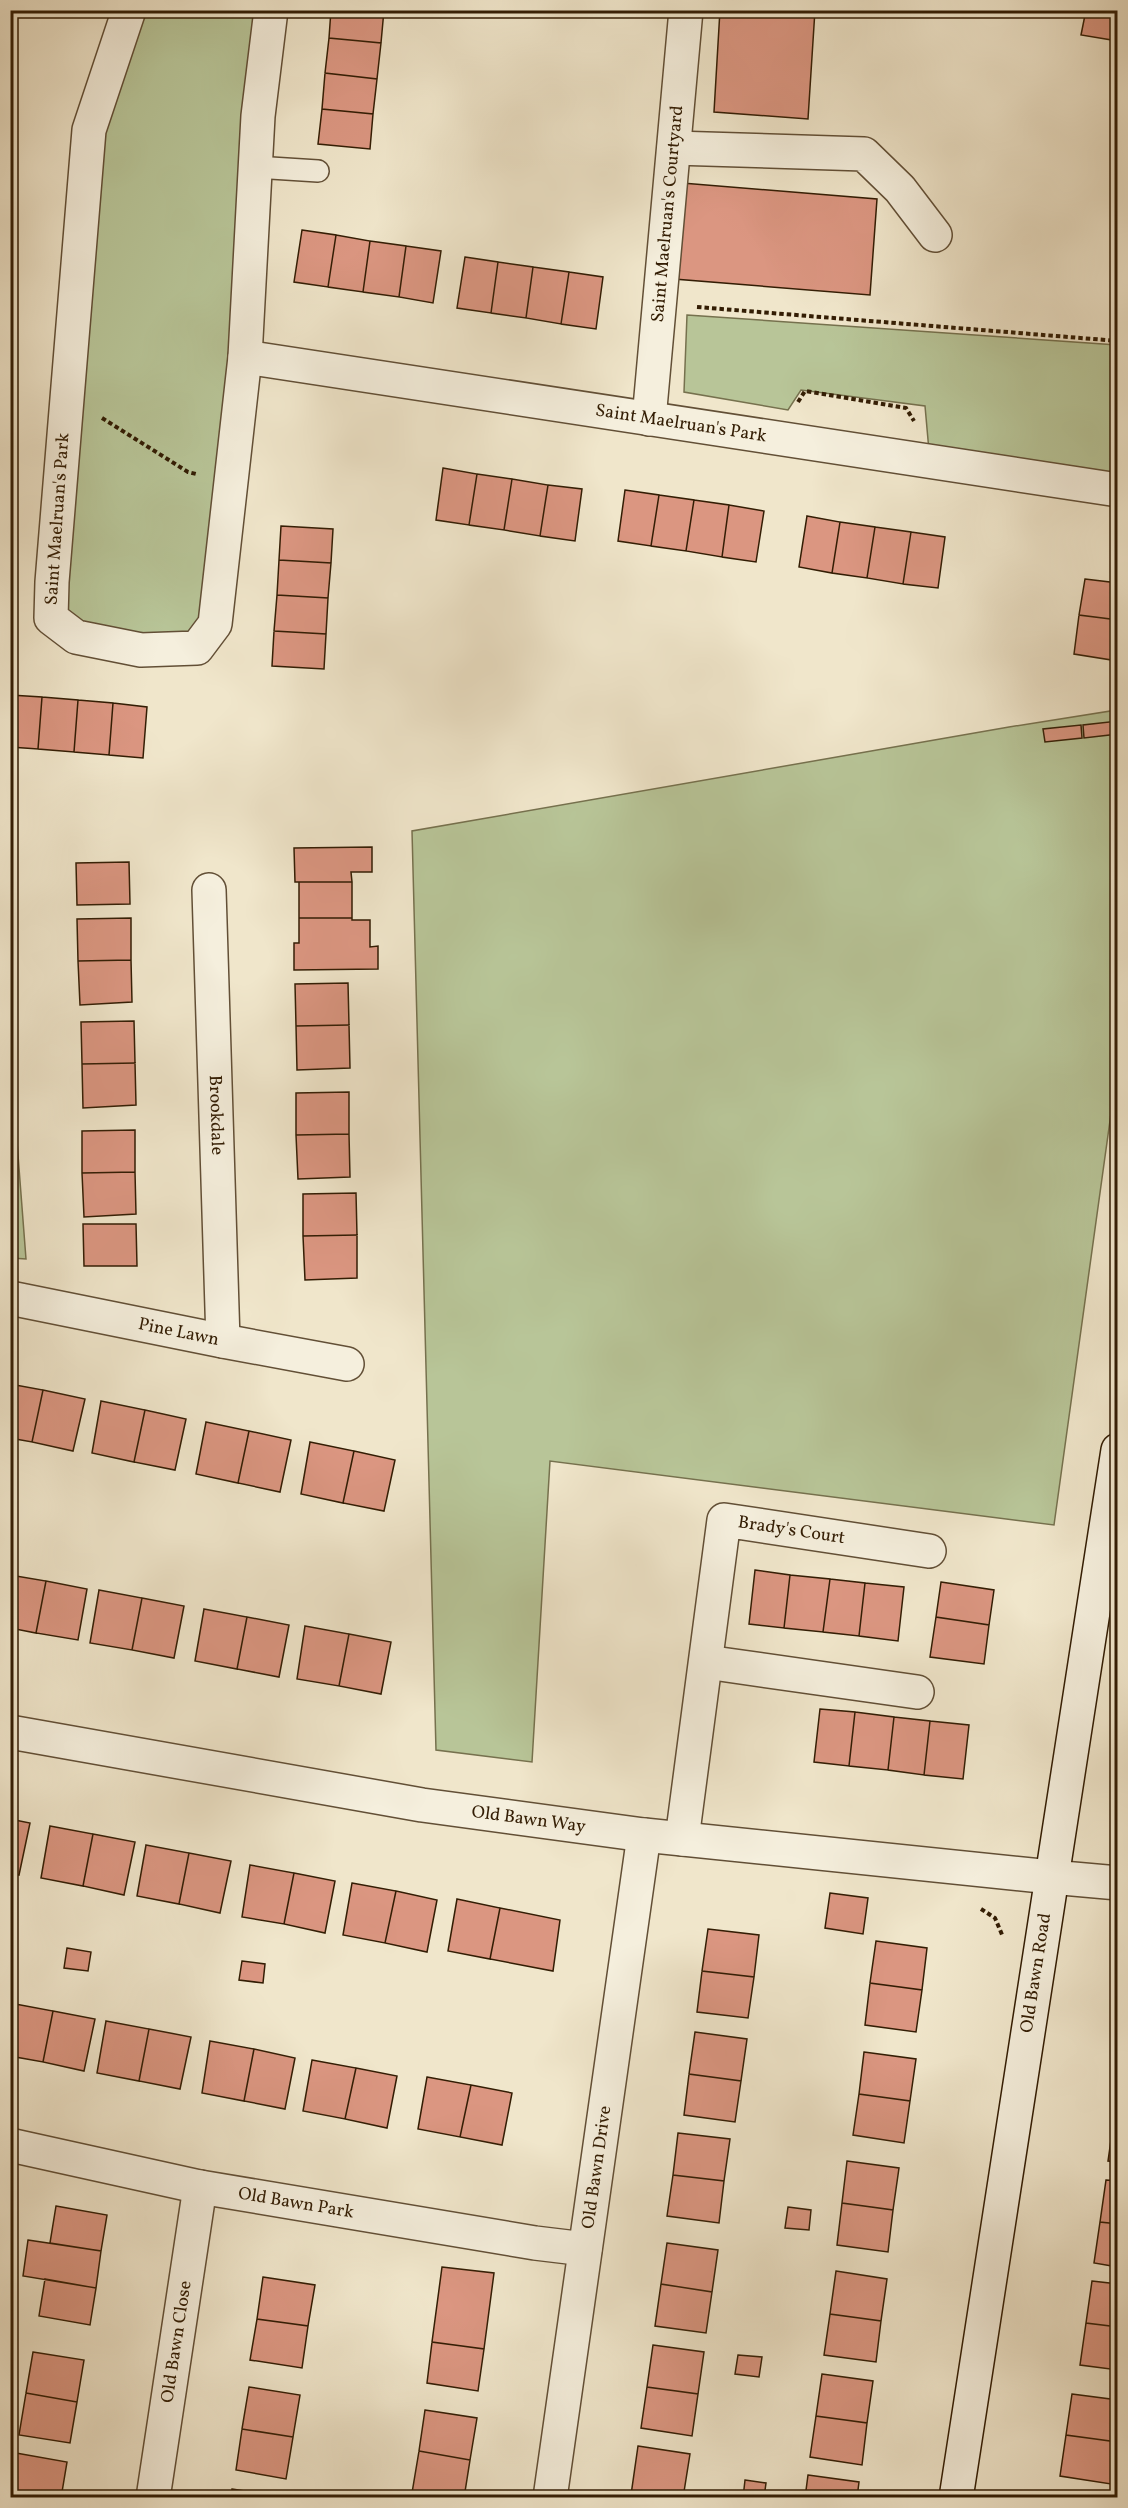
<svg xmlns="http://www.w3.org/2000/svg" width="1128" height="2508" font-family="Vollkorn,serif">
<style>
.green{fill:#b8c598;stroke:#76714e;stroke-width:1.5}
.building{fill:#db9681;stroke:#331d04;stroke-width:1.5}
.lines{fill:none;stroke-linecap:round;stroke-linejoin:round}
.service-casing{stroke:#624f36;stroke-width:24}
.minor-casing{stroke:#624f36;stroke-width:36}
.tertiary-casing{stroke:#624f36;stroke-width:36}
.secondary-casing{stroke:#331d04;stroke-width:36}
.path{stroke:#331d04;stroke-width:4;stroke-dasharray:4.5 3;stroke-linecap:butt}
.service{stroke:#f5efdd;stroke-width:21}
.minor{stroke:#f5efdd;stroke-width:33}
.tertiary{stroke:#f5efdd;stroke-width:33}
.secondary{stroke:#f5efdd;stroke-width:33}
.labels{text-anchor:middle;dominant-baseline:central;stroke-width:6;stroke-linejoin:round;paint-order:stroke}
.street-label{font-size:18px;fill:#331d04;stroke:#f5efdd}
</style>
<rect width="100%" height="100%" fill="#f0e6cb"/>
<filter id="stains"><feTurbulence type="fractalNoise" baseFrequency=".00333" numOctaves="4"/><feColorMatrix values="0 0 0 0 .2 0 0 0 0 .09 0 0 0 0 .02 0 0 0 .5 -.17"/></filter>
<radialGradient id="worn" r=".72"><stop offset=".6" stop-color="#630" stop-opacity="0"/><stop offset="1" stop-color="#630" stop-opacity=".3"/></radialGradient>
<path class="green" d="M129 11H274L197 648 76 637 52 582 89 130Z
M687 315 1117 345V490L930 462 925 406 801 390 788 410 684 392Z
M1117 710V1070L1054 1525 550 1461 532 1762 436 1750 412 831 1009 727Z
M10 1064H11L26 1259 11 1258Z"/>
<path class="building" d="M331 10H384L381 43 329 38Z
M720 10H815L808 119 714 112Z
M1086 10H1118V41L1081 35Z
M329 38 381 43 377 79 325 73Z
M325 73 377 79 373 114 322 109Z
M322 109 373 114 370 149 318 144Z
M682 183 877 199 870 295 674 279Z
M302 230 336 235 328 287 294 282Z
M336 235 370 241 363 292 328 287Z
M370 241 406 246 399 297 363 292Z
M406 246 441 251 433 303 399 297Z
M465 257 498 262 491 313 457 308Z
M498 262 533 267 526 318 491 313Z
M533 267 569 272 561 324 526 318Z
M569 272 603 277 596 329 561 324Z
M443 468 477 474 469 525 436 520Z
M477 474 512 479 504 530 469 525Z
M512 479 548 485 540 536 504 530Z
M548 485 582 489 575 541 540 536Z
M625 490 659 495 651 546 618 541Z
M659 495 694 500 686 551 651 546Z
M694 500 729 505 722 557 686 551Z
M729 505 764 511 756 562 722 557Z
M807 516 840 522 832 573 799 567Z
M840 522 875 527 867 578 832 573Z
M281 526 333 529 331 563 279 560Z
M875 527 911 532 903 584 867 578Z
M911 532 945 537 938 588 903 584Z
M279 560 331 563 328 598 277 595Z
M1085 579 1118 583V620L1079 615Z
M277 595 328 598 326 634 274 631Z
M1079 615 1118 620V661L1074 654Z
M274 631 326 634 324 669 272 666Z
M10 695 42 697 38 749 10 747Z
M42 697 78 700 74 752 38 749Z
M78 700 113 703 109 755 74 752Z
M113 703 147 707 143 758 109 755Z
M1118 721V734L1084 738 1083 725Z
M1081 725 1082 738 1045 742 1043 729Z
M372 847V872H351L352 882H295L294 848Z
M129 862 130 904 77 905 76 863Z
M299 882H352V918H299Z
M131 918V960L78 961 77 919Z
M299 918H352V920H370V947L378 946V969L294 970V943H299Z
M131 960 132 1002 80 1005 78 961Z
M348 983 349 1025 296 1026 295 984Z
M134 1021 135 1063 82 1064 81 1022Z
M349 1025 350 1068 297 1070 296 1026Z
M135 1063 136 1105 83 1108 82 1064Z
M349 1092V1134L296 1135V1093Z
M135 1130V1172L82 1173V1131Z
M349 1134 350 1177 298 1179 296 1135Z
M135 1172 136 1214 84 1217 82 1173Z
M356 1193 357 1235 303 1236V1194Z
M83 1224H136L137 1266H84Z
M357 1235V1278L305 1280 303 1236Z
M10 1384 43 1390 32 1442 10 1438Z
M43 1390 85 1399 73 1451 32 1442Z
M101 1401 145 1410 134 1462 92 1453Z
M145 1410 186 1419 175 1470 134 1462Z
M206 1422 249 1431 238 1483 196 1474Z
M249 1431 291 1440 280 1492 238 1483Z
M310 1442 354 1451 343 1503 301 1494Z
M354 1451 395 1460 384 1511 343 1503Z
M755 1570 790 1575 784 1628 749 1624Z
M10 1575 46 1581 36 1633 10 1628Z
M790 1575 830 1579 823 1632 784 1628Z
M830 1579 865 1583 859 1636 823 1632Z
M46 1581 87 1589 78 1640 36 1633Z
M941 1582 994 1590 989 1625 936 1617Z
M865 1583 904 1587 898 1641 859 1636Z
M99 1590 142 1598 132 1650 90 1643Z
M142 1598 184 1606 174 1658 132 1650Z
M204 1609 247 1617 237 1669 195 1661Z
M247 1617 289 1625 279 1677 237 1669Z
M936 1617 989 1625 984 1664 930 1657Z
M305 1626 349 1634 339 1686 297 1679Z
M349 1634 391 1642 381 1694 339 1686Z
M820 1709 855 1712 849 1766 814 1762Z
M855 1712 894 1717 888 1770 849 1766Z
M894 1717 930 1721 924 1775 888 1770Z
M930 1721 969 1725 963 1779 924 1775Z
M10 1819 30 1823 19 1875 10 1873Z
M50 1826 93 1834 83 1886 41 1878Z
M93 1834 135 1842 124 1895 83 1886Z
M146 1845 189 1853 179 1904 137 1896Z
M189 1853 231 1861 220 1913 179 1904Z
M250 1865 294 1873 284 1924 242 1917Z
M294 1873 335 1881 325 1933 284 1924Z
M352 1883 396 1891 385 1943 343 1935Z
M396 1891 437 1900 427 1952 385 1943Z
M830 1893 868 1898 863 1934 825 1928Z
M457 1899 500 1908 490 1959 448 1951Z
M500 1908 560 1920 553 1971 490 1959Z
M708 1929 759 1935 754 1977 702 1971Z
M876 1941 927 1948 922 1990 870 1983Z
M67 1948 91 1952 88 1971 64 1968Z
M242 1961 265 1964 263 1983 239 1980Z
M702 1971 754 1977 748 2018 697 2012Z
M870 1983 922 1990 916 2032 865 2025Z
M10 2003 53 2011 43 2062 10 2056Z
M53 2011 95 2019 84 2071 43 2062Z
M106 2021 149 2029 139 2081 97 2073Z
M149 2029 191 2037 180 2089 139 2081Z
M695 2032 747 2039 741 2081 689 2074Z
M210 2041 254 2049 244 2101 202 2093Z
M254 2049 295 2058 285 2109 244 2101Z
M864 2052 916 2059 910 2101 859 2094Z
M312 2060 356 2068 345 2119 303 2111Z
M356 2068 397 2076 387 2128 345 2119Z
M689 2074 741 2081 735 2122 684 2115Z
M427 2077 471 2085 460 2137 418 2129Z
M471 2085 512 2093 502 2145 460 2137Z
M859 2094 910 2101 904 2143 853 2135Z
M1114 2119H1118V2162L1108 2161Z
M678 2133 730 2139 724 2181 673 2175Z
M847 2161 899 2168 893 2210 842 2203Z
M673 2175 724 2181 719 2223 667 2216Z
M1106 2180 1118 2181V2224L1100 2222Z
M842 2203 893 2210 888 2252 837 2245Z
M56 2206 107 2215 101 2251 50 2243Z
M788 2207 811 2210 809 2230 785 2228Z
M1100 2222 1118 2224V2267L1094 2263Z
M28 2240 101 2251 96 2288 23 2276Z
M667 2243 718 2250 712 2292 661 2284Z
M442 2267 494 2273 484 2349 432 2342Z
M836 2271 887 2279 881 2321 830 2314Z
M263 2277 315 2285 308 2326 257 2319Z
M45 2279 96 2288 90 2325 39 2316Z
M1092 2281 1118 2284V2327L1086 2323Z
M661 2284 712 2292 706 2333 655 2326Z
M830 2314 881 2321 876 2362 824 2355Z
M257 2319 308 2326 302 2368 250 2360Z
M1086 2323 1118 2327V2370L1080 2365Z
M432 2342 484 2349 478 2391 427 2383Z
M653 2345 704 2352 698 2394 647 2387Z
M33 2352 84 2360 77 2402 26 2393Z
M738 2355 762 2357 759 2377 735 2374Z
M822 2374 873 2381 867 2423 816 2416Z
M249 2387 300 2395 293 2437 242 2429Z
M647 2387 698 2394 692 2436 641 2428Z
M26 2393 77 2402 70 2443 19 2435Z
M1072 2394 1118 2400 1117 2442 1066 2435Z
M425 2410 477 2418 470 2460 419 2451Z
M816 2416 867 2423 862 2465 810 2457Z
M242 2429 293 2437 286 2479 236 2470Z
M1066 2435 1117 2442 1111 2484 1060 2476Z
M638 2446 690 2454 683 2498H649L631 2495Z
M419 2451 470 2460 464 2498H440L412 2493Z
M16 2453 67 2462 61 2498 10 2496Z
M808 2475 859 2482 857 2498H805Z
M745 2480 766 2483 764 2498H743Z
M232 2489 284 2497 231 2498Z"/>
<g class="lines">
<g class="service-casing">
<path id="service" d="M255 167 318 171"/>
</g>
<g class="minor-casing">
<g id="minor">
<path d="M129 10 89 130 52 582 51 618 76 637 141 650 197 648 215 624 245 357 258 116 271 10"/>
<path d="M674 148 864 154 900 189 935 235"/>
<path id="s1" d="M245 357 1118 490"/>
<path id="s2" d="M649 419 686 10"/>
<path id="s3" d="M209 890 223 1341"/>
<path id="s4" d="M10 1298 223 1341 347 1364"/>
<path d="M706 1662 917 1692"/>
<path id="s5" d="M10 1732 422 1805 644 1835 1051 1877"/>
<path id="s6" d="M682 1839 724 1520 929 1551"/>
<path id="s7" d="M10 2145 200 2187 535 2243 585 2249"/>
<path id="s8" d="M153 2498 200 2187"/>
<path id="s9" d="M550 2498 644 1835"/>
</g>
</g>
<g class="tertiary-casing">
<path id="tertiary" d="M1051 1877 1118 1883"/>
</g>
<g class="secondary-casing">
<g id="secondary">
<path id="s10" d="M956 2498C1007 2148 1064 1799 1118 1450"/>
</g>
</g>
<path class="path" d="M697 307 1118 341
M798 402 805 391 906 408 914 421
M102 418 188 472 196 474
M981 1909 995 1918 1003 1937"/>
<use href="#service" class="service"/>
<use href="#minor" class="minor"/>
<use href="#tertiary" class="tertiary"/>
<use href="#secondary" class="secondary"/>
</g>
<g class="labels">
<g class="street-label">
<text stroke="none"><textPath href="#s2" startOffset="206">Saint Maelruan's Courtyard</textPath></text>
<text stroke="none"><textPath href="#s1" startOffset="441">Saint Maelruan's Park</textPath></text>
<text transform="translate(58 519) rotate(-86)">Saint Maelruan's Park</text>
<text stroke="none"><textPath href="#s3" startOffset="225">Brookdale</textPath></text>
<text stroke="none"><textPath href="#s4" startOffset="172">Pine Lawn</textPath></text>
<text stroke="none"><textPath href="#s6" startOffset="390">Brady's Court</textPath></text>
<text stroke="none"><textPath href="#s5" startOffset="526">Old Bawn Way</textPath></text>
<text stroke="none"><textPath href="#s10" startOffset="531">Old Bawn Road</textPath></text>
<text stroke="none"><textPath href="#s9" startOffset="334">Old Bawn Drive</textPath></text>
<text stroke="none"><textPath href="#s7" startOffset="292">Old Bawn Park</textPath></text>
<text stroke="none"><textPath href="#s8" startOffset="158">Old Bawn Close</textPath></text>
</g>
</g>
<rect width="1128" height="2508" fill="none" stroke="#f0e6cb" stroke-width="36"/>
<rect x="12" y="12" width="1104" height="2484" fill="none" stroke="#331d04" stroke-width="3"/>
<rect x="18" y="18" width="1092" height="2472" fill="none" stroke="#331d04" stroke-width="1.5"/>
<rect width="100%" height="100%" filter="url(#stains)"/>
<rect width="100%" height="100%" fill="url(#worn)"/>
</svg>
